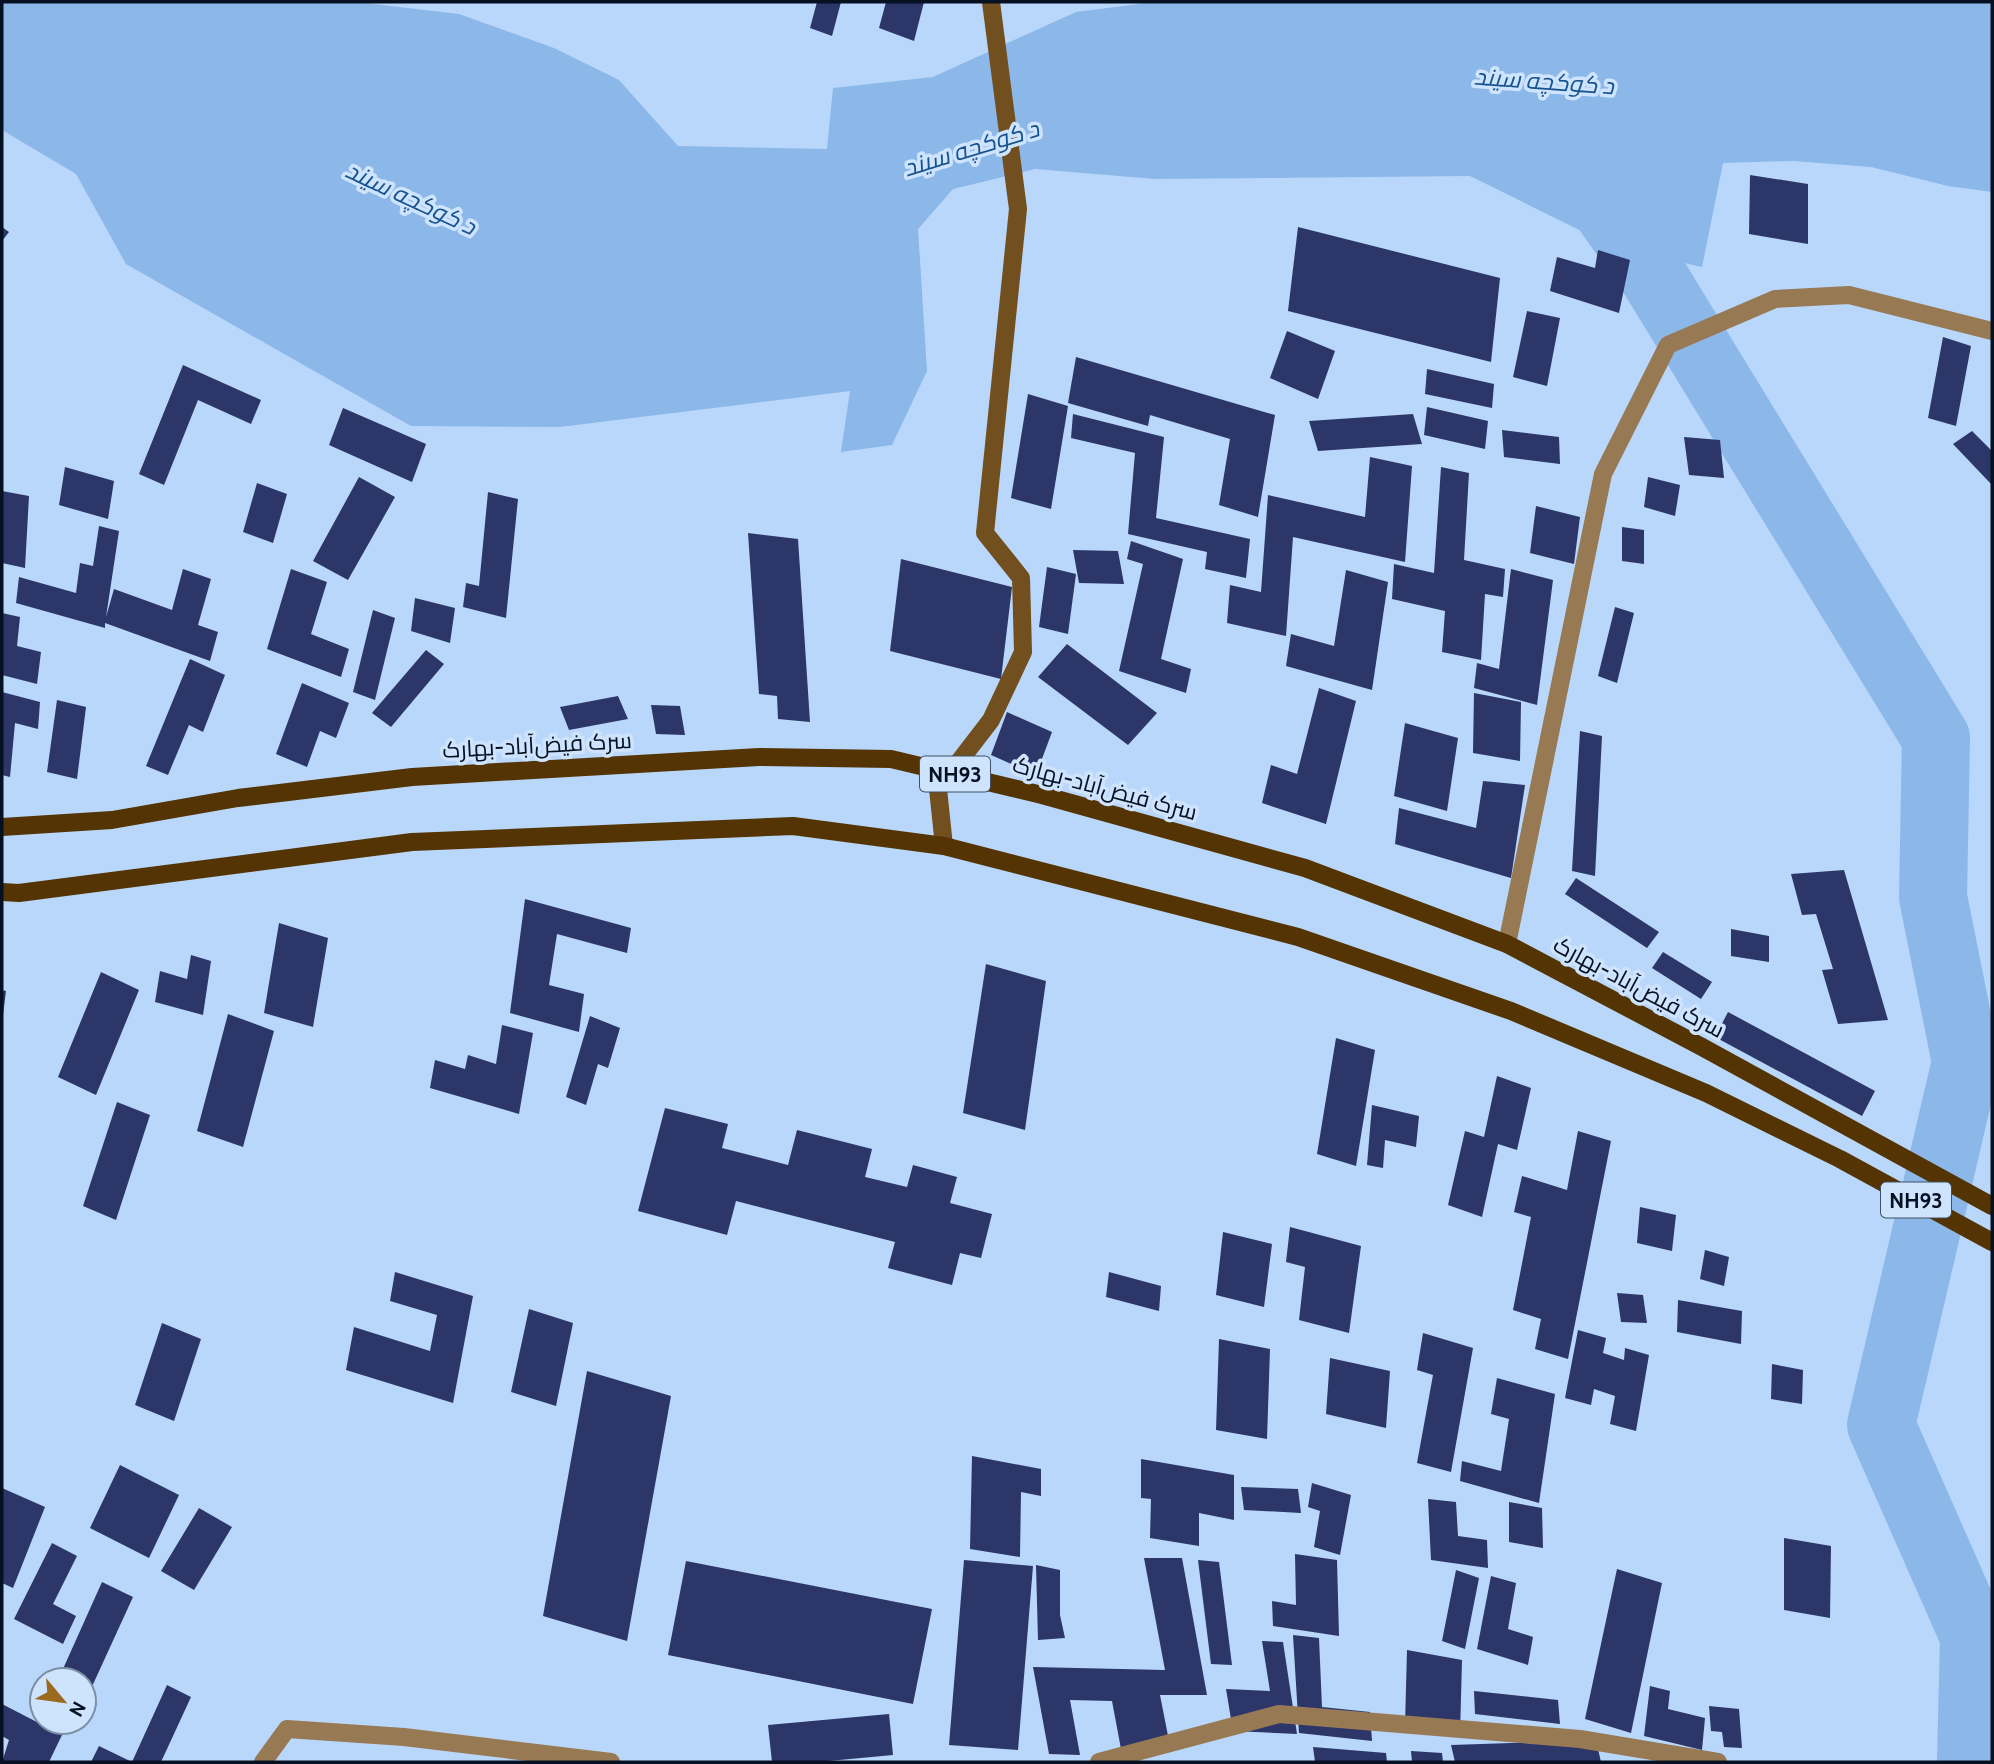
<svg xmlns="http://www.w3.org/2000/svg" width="1994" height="1764" font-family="Cabin,Cairo,sans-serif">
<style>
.water{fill:#8cb7e9}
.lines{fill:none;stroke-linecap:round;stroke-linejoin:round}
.river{stroke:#8cb7e9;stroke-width:68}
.building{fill:#2c3668}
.street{stroke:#977953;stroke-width:18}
.secondary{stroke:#724f1f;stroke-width:18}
.primary{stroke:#533402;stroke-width:18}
.labels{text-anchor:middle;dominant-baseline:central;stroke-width:7;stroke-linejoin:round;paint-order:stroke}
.shield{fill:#cde3fe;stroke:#415063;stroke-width:2}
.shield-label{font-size:21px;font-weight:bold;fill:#051120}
.street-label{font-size:23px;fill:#051120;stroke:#cde3fe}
.water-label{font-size:24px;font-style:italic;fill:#16528e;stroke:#cde3fe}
</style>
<rect width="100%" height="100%" fill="#b9d7fa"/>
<path class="water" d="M2 2H357L459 14 554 48 619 80 678 146 827 149 833 88 933 77 1076 12 1154 2H1992V192L1948 186 1871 167 1793 161 1723 163 1702 267 1614 247 1470 176 1155 179 1035 169 953 189 918 229 927 371 892 445 841 452 850 391 560 427 411 426 126 264 76 174 2 130Z"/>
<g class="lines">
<path class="river" d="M1602 168V203L1652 274 1936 738 1933 897 1966 1062 1881 1425 1974 1636 1971 1762"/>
</g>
<path class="building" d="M817 2H841L832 36 810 28Z
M886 2H924L914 41 879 28Z
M1750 175 1808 184V244L1749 234Z
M2 227 9 232 2 241Z
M1298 227 1500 278 1491 362 1288 311Z
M1598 250 1630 260 1619 313 1550 291 1557 257 1595 268Z
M1527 311 1560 318 1547 386 1513 377Z
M1287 331 1335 351 1318 399 1270 378Z
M1943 337 1971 346 1956 426 1928 418Z
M1076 357 1275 415 1258 517 1219 505 1230 439 1150 415 1148 426 1068 403Z
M183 365 261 400 251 424 198 400 164 485 139 474Z
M1427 369 1494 384 1492 408 1425 394Z
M1028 394 1068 406 1051 509 1011 498Z
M1427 407 1488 421 1485 449 1424 435Z
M343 408 426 444 412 482 329 445Z
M1073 414 1164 437 1156 518 1250 539 1246 578 1205 569 1207 552 1128 534 1135 453 1071 438Z
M1413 414 1422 444 1318 451 1309 421Z
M1502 430 1559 437 1560 464 1504 457Z
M1972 431 1992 451V485L1953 444Z
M1684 437 1720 440 1724 478 1689 475Z
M1370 457 1412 466 1405 562 1293 537 1286 636 1227 623 1230 585 1261 592 1268 495 1365 517Z
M65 467 114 481 108 519 59 505Z
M1441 467 1469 473 1464 560 1505 569 1503 597 1485 594 1481 660 1442 652 1445 611 1392 599 1394 564 1434 573Z
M359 477 395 497 348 580 313 561Z
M1648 477 1680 485 1675 516 1644 507Z
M257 483 287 494 273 543 243 532Z
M2 491 29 496 25 568 2 563Z
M488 492 518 499 506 618 463 607 466 583 479 586Z
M1536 506 1580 517 1574 564 1530 553Z
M99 526 119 531 106 617 114 589 172 610 183 569 211 579 198 625 218 632 210 661 105 623V628L16 603 19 577 76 593 80 563 93 566Z
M1622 527 1644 530V564L1622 561Z
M748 533 798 539 810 722 778 719 777 696 759 694Z
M1131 541 1183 559 1161 659 1191 669 1186 693 1119 671 1143 564 1127 559Z
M1073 550 1118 551 1124 584 1079 583Z
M901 559 1012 587 1001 679 890 651Z
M1047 567 1076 574 1068 634 1039 627Z
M291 569 327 582 311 634 349 649 341 677 267 649Z
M1511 569 1553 580 1537 705 1474 688 1477 663 1499 669Z
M1346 570 1388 582 1372 690 1286 666 1291 634 1334 646Z
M415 598 455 608 450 643 411 631Z
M1615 607 1634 613 1617 683 1598 676Z
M373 610 395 618 375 700 353 692Z
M2 613 20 617 17 646 41 652 37 684 2 675Z
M1067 644 1157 713 1128 745 1038 677Z
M426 650 444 664 391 727 372 713Z
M190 659 225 675 203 732 189 725 168 775 146 766Z
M302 683 349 703 336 738 320 731 307 767 276 754Z
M1319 688 1356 701 1326 824 1262 803 1271 765 1297 774Z
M2 692 40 702 38 729 15 723 10 777 2 775Z
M1474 693 1521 702 1520 761 1473 753Z
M618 696 628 719 569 730 560 707Z
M57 700 86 707 77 779 47 772Z
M651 705 680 706 685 735 656 734Z
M1007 712 1052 732 1036 775 991 755Z
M1405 723 1458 738 1447 811 1394 796Z
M1580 731 1602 736 1595 876 1572 871Z
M1483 781 1525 785 1511 878 1395 844 1399 808 1476 828Z
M1844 870 1888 1020 1838 1024 1822 970 1833 969 1816 914 1802 915 1791 874Z
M1576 878 1659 932 1647 948 1565 894Z
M525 899 631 928 627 953 557 934 549 985 584 994 579 1032 510 1013Z
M279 923 328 938 313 1027 264 1013Z
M1731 929 1769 936V962L1731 956Z
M1663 952 1712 982 1701 999 1652 968Z
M191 955 211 961 203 1015 155 1002 160 971 187 979Z
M986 964 1046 981 1025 1130 963 1113Z
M101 972 139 990 96 1095 58 1077Z
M2 990 6 991 3 1015H2Z
M1728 1012 1875 1091 1862 1116 1715 1037Z
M228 1014 274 1031 243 1147 197 1131Z
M590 1016 620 1028 608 1068 598 1064 586 1105 566 1097Z
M502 1025 533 1033 519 1114 430 1088 435 1060 465 1069 468 1055 496 1064Z
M1336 1038 1375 1050 1356 1166 1317 1154Z
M1497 1076 1531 1088 1517 1150 1498 1144 1482 1217 1448 1205 1465 1131 1484 1137Z
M117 1102 150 1115 116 1220 83 1206Z
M1372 1105 1419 1116 1416 1147 1385 1140 1383 1168 1367 1165Z
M665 1108 728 1124 722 1148 788 1165 797 1130 872 1149 865 1177 907 1187 913 1165 957 1177 950 1203 992 1214 981 1258 960 1253 952 1285 888 1268 895 1242 736 1201 727 1235 638 1211Z
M1578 1131 1611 1141 1568 1359 1535 1349 1541 1319 1513 1310 1531 1217 1514 1212 1522 1176 1567 1190Z
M1640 1207 1676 1215 1672 1251 1637 1243Z
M1290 1227 1361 1246 1349 1333 1299 1320 1305 1267 1286 1262Z
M1223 1232 1272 1244 1264 1307 1216 1295Z
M1705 1250 1729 1257 1724 1286 1700 1279Z
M395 1272 473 1296 453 1403 346 1370 354 1327 430 1351 437 1315 390 1301Z
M1109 1272 1161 1286 1159 1311 1106 1297Z
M1617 1293 1643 1295 1647 1323 1621 1322Z
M1678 1300 1742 1311 1741 1344 1677 1332Z
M529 1309 573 1323 556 1406 511 1392Z
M162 1323 201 1339 174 1421 135 1405Z
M1578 1330 1606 1338 1603 1353 1624 1360 1625 1348 1649 1355 1636 1431 1610 1424 1615 1396 1594 1389 1591 1405 1565 1398Z
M1423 1333 1473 1348 1451 1472 1417 1463 1433 1375 1417 1370Z
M1219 1339 1270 1349 1267 1439 1216 1430Z
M1330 1358 1390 1371 1386 1428 1326 1414Z
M1772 1364 1803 1370 1802 1404 1771 1399Z
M587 1371 671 1396 627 1641 543 1616Z
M1497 1378 1555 1394 1539 1503 1460 1481 1462 1461 1501 1471 1509 1419 1491 1414Z
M972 1456 1041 1469V1496L1021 1492 1020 1557 970 1549Z
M1141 1459 1234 1475V1520L1199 1513V1546L1150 1538 1151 1499 1141 1498Z
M120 1465 179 1495 149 1558 90 1528Z
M1312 1483 1351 1495 1340 1555 1314 1547 1320 1511 1308 1507Z
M1241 1487 1298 1489 1301 1513 1244 1510Z
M2 1488 45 1507 13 1588 2 1583Z
M1428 1499 1456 1502 1458 1536 1487 1540 1488 1568 1431 1560Z
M1509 1502 1542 1508 1543 1548 1509 1542Z
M199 1508 232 1527 194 1590 161 1571Z
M1784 1538 1831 1546 1830 1618 1784 1610Z
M52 1543 77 1556 53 1604 76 1616 63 1644 14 1619Z
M1295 1554 1337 1560 1339 1636 1273 1626 1272 1601 1296 1605Z
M1144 1558H1182L1207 1695H1160L1171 1751 1121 1749 1112 1701 1070 1700 1080 1755 1049 1754 1033 1667 1165 1670Z
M964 1560 1033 1566 1018 1750 949 1745Z
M1198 1560 1219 1562 1232 1665 1211 1664Z
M686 1561 932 1609 913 1704 668 1655Z
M1036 1565 1060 1570V1615L1065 1638 1038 1640Z
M1617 1569 1662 1583 1631 1733 1585 1719Z
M1456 1570 1479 1578 1465 1649 1442 1641Z
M1491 1576 1516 1583 1508 1629 1533 1637 1528 1665 1477 1649Z
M102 1582 133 1597 84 1704V1680H58Z
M1293 1635 1319 1638 1322 1707 1370 1712 1372 1741 1299 1733Z
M1262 1641 1283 1642 1297 1734 1233 1731 1226 1689 1270 1691Z
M1407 1650 1462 1660 1460 1735 1405 1725Z
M167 1685 191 1697 161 1762H91L99 1746 132 1762Z
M1650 1686 1670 1691 1668 1709 1705 1718 1702 1750 1644 1736Z
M1474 1691 1558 1700 1560 1724 1475 1714Z
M2 1704 62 1735 49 1762H2L9 1740 2 1736Z
M1709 1706 1739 1709 1742 1748 1724 1747 1722 1732 1711 1731Z
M889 1714 893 1755 818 1762H772L768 1725Z
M48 1722H76L71 1733Z
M1596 1740 1601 1762H1455L1451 1745Z
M1313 1747 1386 1753 1387 1762H1315Z
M1411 1751 1442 1753 1443 1762H1412Z"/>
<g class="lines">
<path class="street" d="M1507 944 1603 474 1668 345 1775 299 1849 295 1992 331
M263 1762 287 1729 404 1737 611 1762
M1099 1762 1279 1714 1580 1739 1718 1762"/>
<path class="secondary" d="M944 846 938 789 991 720 1023 652 1021 578 985 533 1018 209 991 2"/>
<path class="primary" d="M2 827 112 820 238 798 412 777 759 757 891 759 1042 795 1305 868 1507 944 1702 1047 1992 1206
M2 892 19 893 412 842 793 826 944 846 1298 937 1511 1011 1706 1093 1840 1159 1992 1242"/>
</g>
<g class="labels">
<g class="shield">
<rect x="920" y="756.5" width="70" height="35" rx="5"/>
<rect x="1881" y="1182.5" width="70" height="35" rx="5"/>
</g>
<g class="shield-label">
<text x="955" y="774">NH93</text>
<text x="1916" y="1200">NH93</text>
</g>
<g class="street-label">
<text transform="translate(537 745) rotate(-3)">سرک فیض‌آباد-بهارک</text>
<text transform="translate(1105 788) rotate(15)">سرک فیض‌آباد-بهارک</text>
<text transform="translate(1639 987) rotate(28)">سرک فیض‌آباد-بهارک</text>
</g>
<g class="water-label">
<text transform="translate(1544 81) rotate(4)">د کوکچه سیند</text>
<text transform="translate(971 148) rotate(-17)">د کوکچه سیند</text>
<text transform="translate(411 198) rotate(25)">د کوکچه سیند</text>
</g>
</g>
<rect width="1994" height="1764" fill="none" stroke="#051120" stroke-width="7"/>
<g transform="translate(63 1701) rotate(119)"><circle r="33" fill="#cde3fe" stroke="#7d8fa5" stroke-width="2"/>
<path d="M0-5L12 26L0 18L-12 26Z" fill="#9c6a1f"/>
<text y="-10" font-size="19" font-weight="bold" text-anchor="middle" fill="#051120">N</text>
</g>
</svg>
